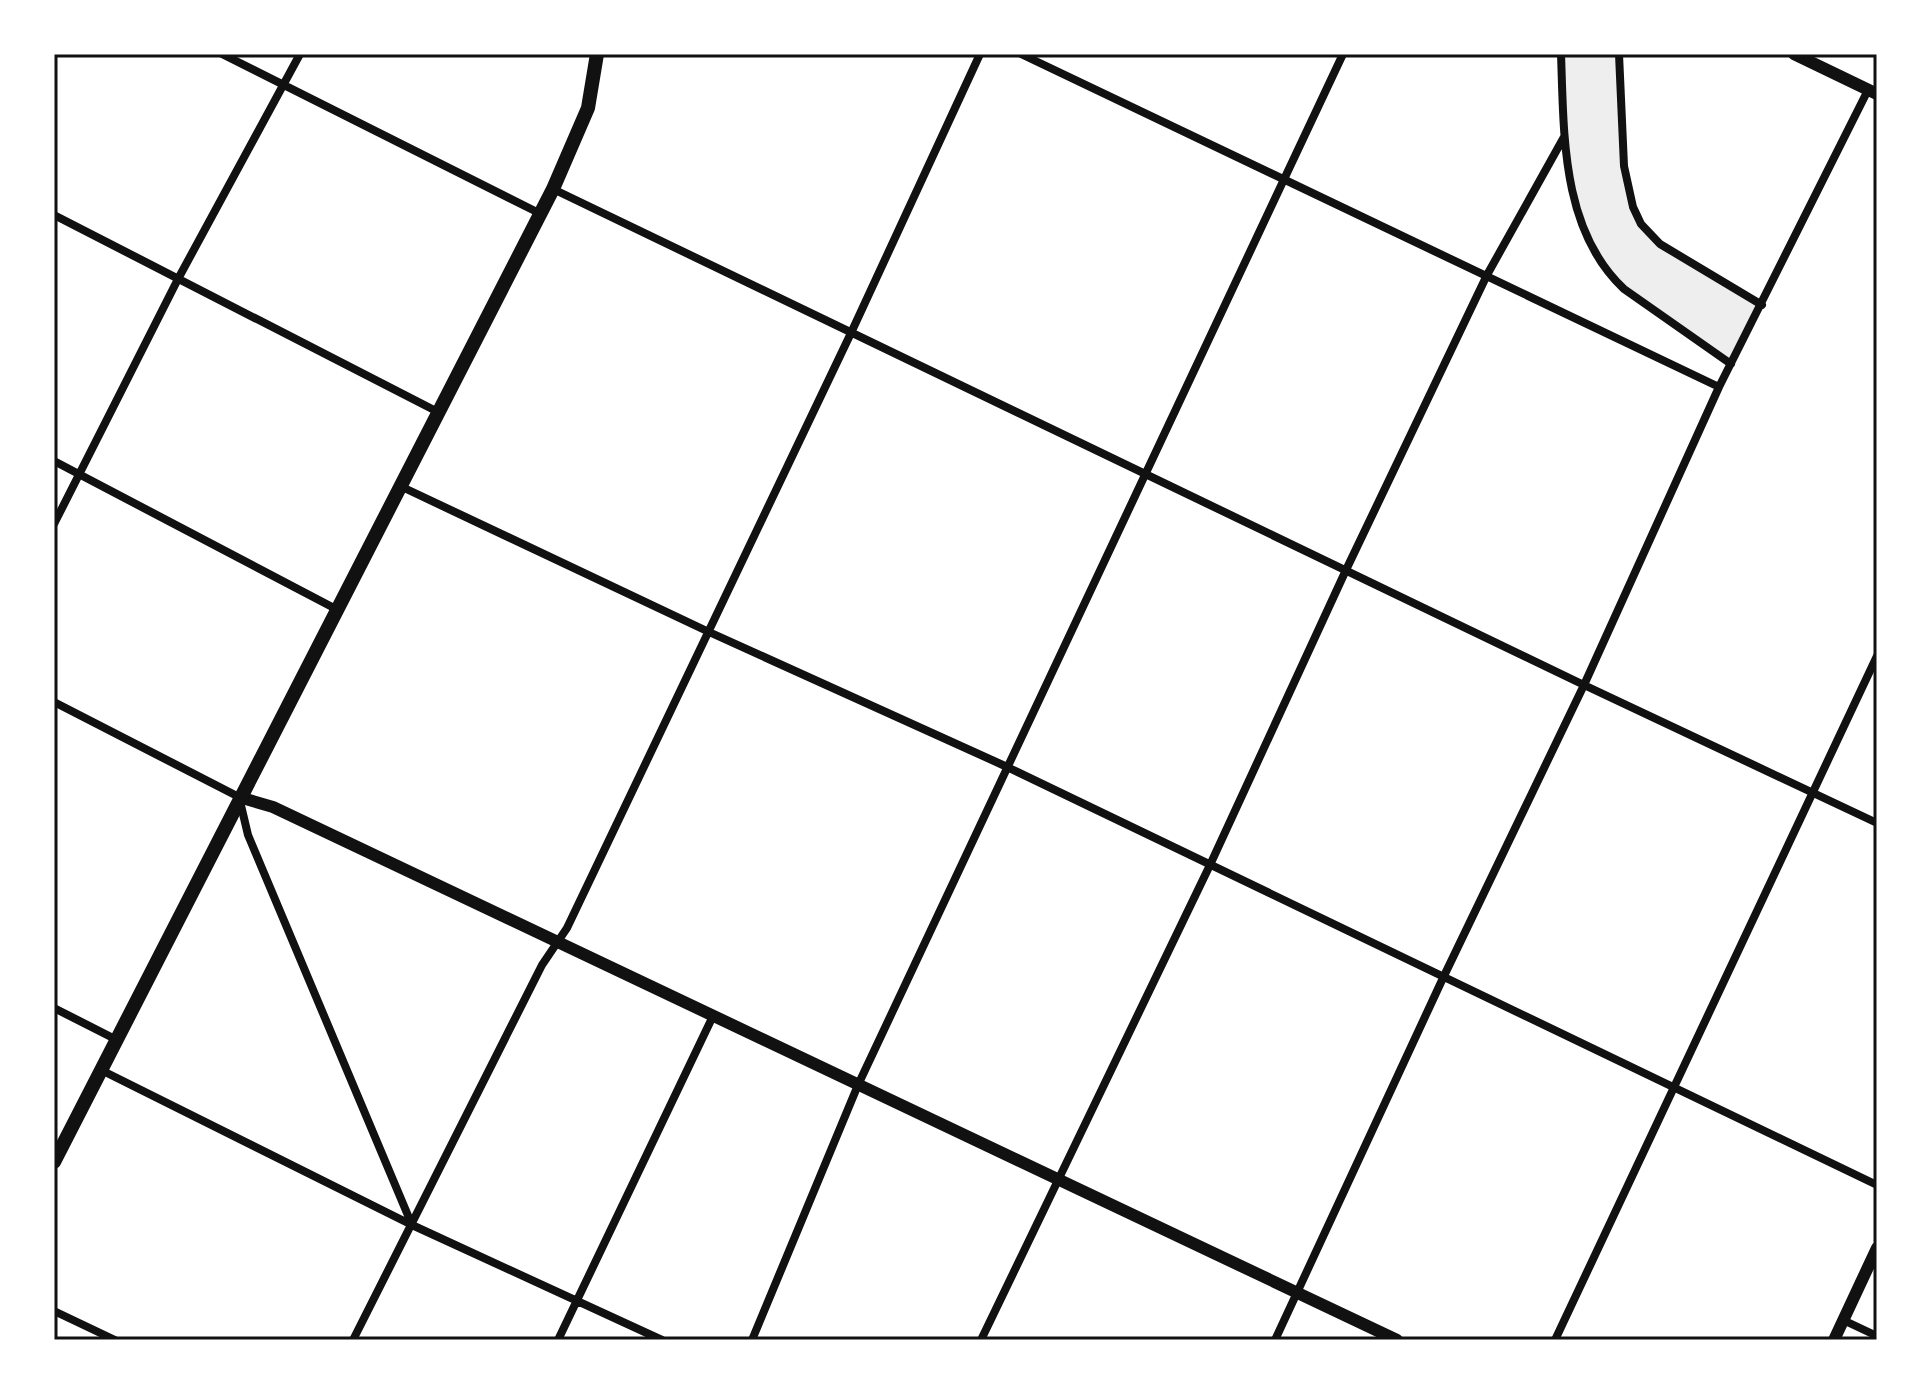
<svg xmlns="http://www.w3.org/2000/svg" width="1931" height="1394" font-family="'Source Serif 4',serif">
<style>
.green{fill:#eee}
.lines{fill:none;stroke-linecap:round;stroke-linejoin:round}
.minor{stroke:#111;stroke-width:8}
.tertiary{stroke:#111;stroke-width:12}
.secondary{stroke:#111;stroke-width:14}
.neatline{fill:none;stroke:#111;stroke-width:3}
</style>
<rect width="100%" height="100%" fill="#fff"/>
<path class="green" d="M1561 54H1619C1621 110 1614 208 1662 245 1692 268 1729 286 1762 305L1731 364 1633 298 1588 244 1564 137Z"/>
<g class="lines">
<path class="minor" d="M222 54 541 214
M1021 54 1719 387
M1561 54C1564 134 1561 230 1624 289L1731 364
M1619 54 1624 166 1633 207 1641 224 1660 244 1762 305
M553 189 1584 685 1877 823
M54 215 438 412
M54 461 336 609
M400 486 709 632 1005 766 1877 1185
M54 524 178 279 300 54
M54 702 239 797 248 835 412 1225
M54 1008 117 1040
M101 1070 412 1225 662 1340
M54 1311 115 1340
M1843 1320 1877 1336
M353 1340 542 965 567 928 851 333 980 54
M558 1340 713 1016
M752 1340 858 1085 1343 54
M981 1340 1210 865 1346 570 1487 275 1564 137
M1275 1340 1443 978 1584 685 1719 387 1868 90
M1555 1340 1877 656"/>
<path class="tertiary" d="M1794 54 1877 94
M239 797 273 807 1397 1340
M1834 1340 1877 1248"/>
<path class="secondary" d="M54 1162 553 189 588 108 597 54"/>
</g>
<rect width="1931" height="1394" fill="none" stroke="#ffffff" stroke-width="112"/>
<rect x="56" y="56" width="1819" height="1282" class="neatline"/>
</svg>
